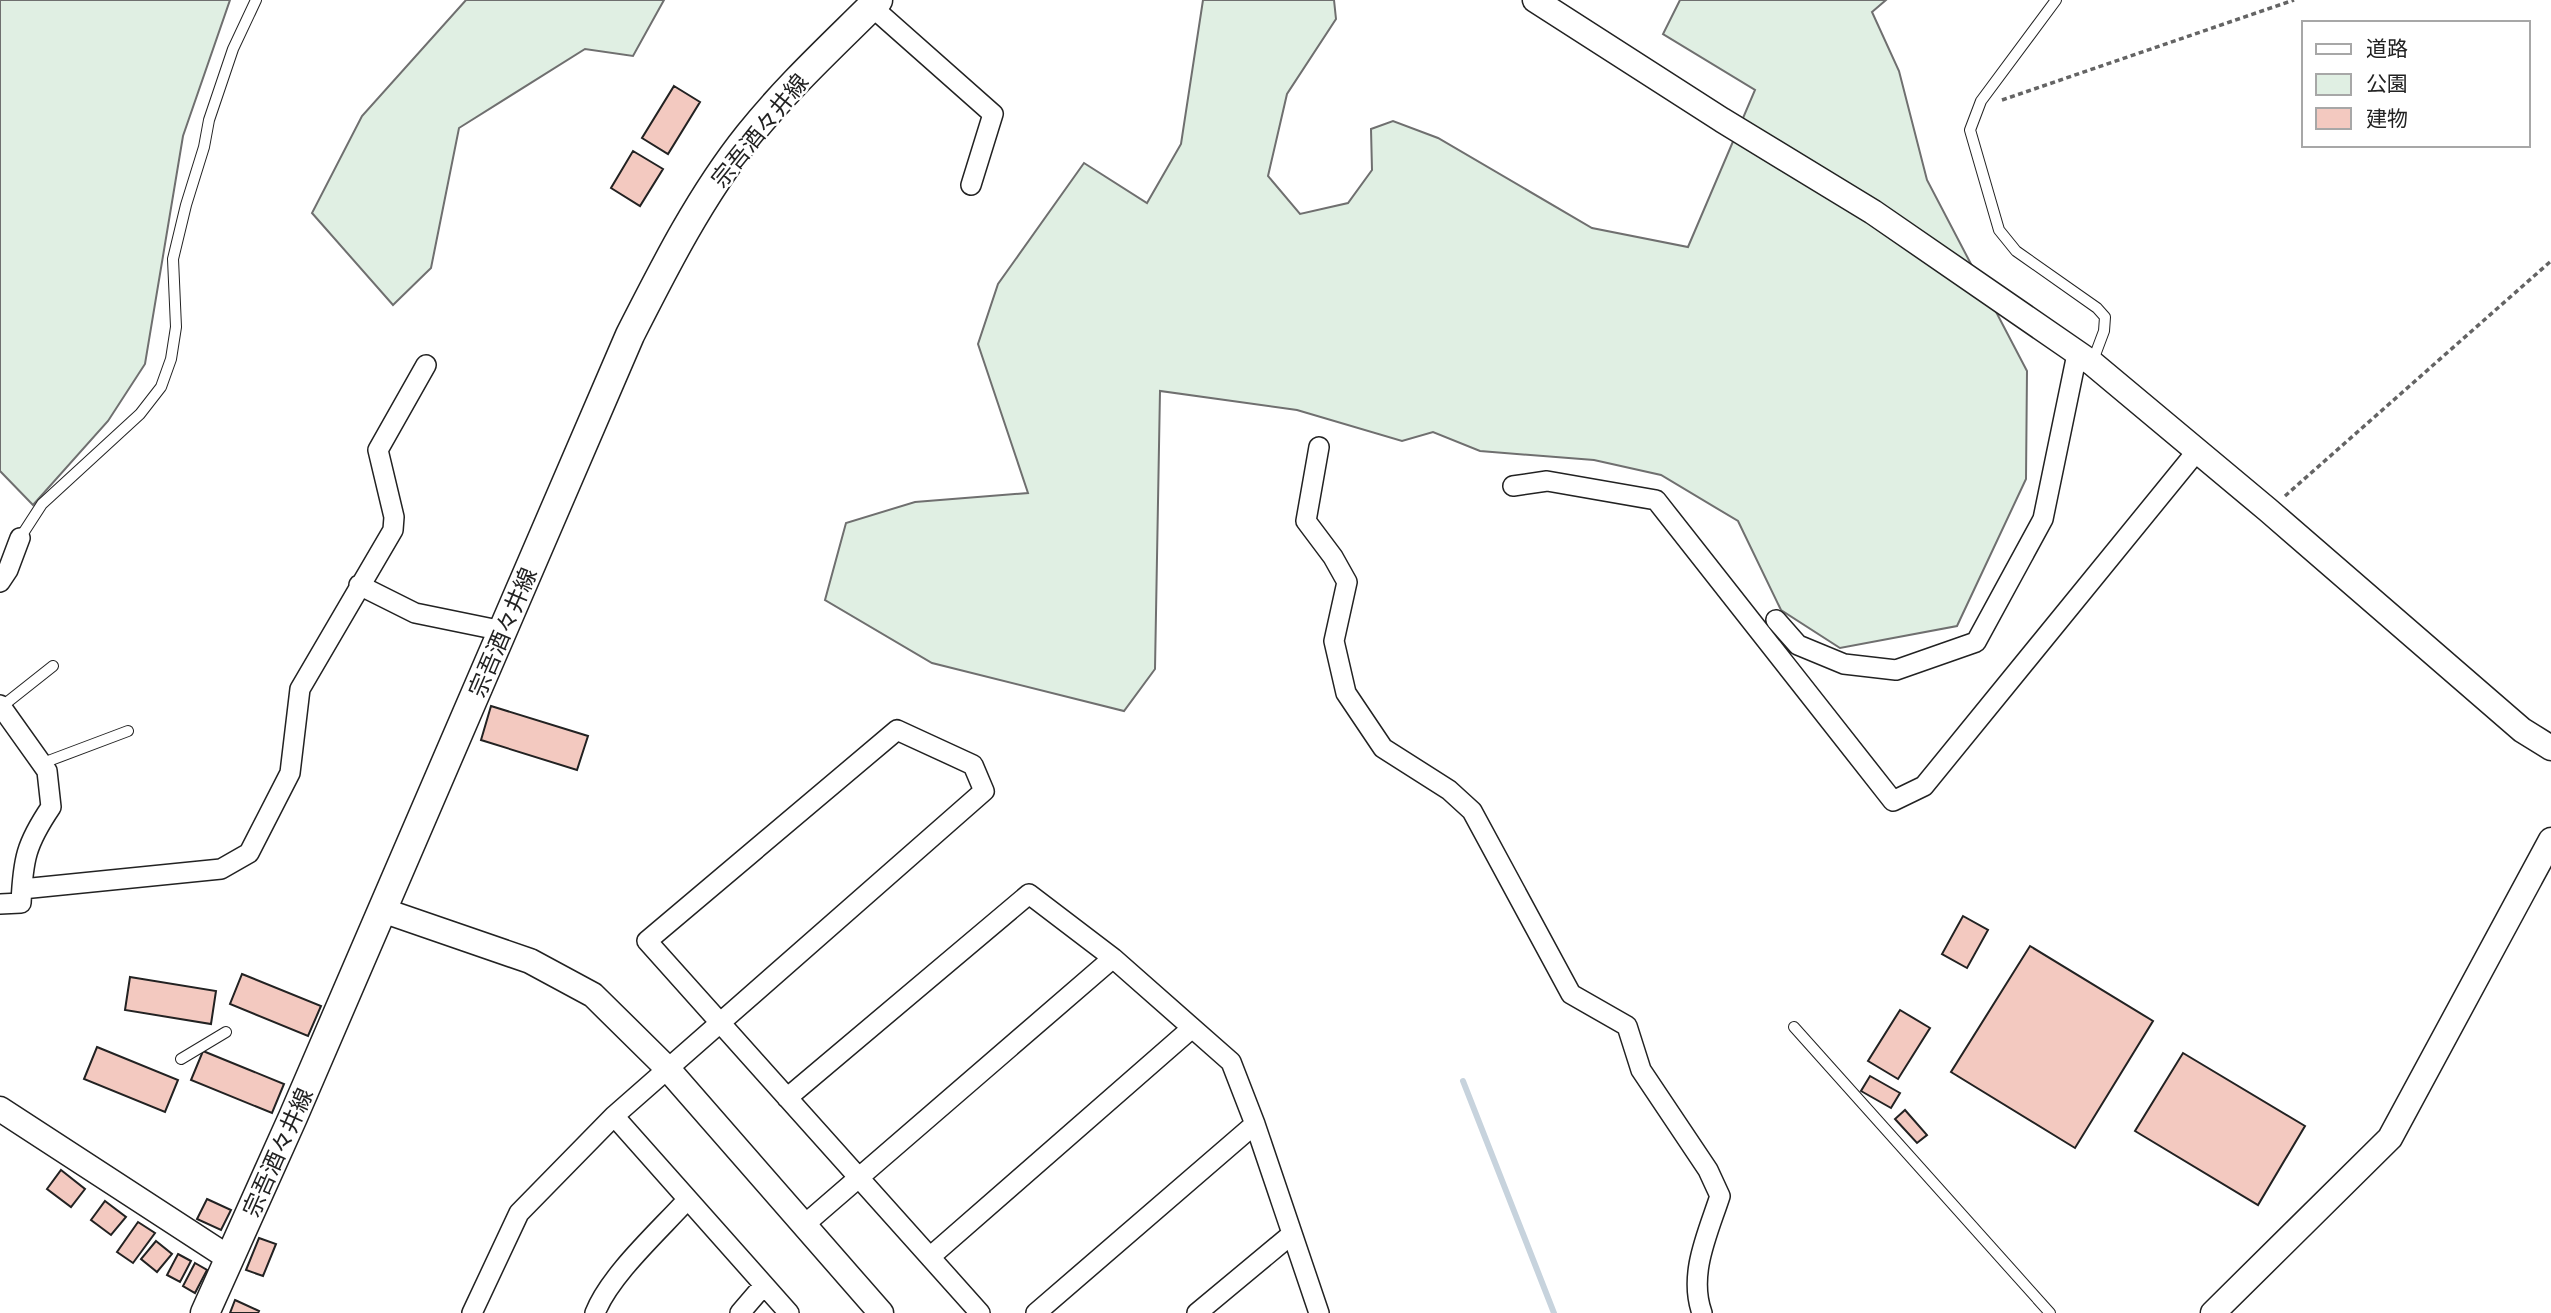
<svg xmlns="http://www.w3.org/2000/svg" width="2551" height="1313" font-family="'Noto Sans','Noto Sans JP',sans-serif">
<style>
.green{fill:#e0efe3;stroke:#6f6f6f;stroke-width:2}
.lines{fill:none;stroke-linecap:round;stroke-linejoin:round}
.stream{stroke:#c7d3dd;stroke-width:6}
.building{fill:#f3c9c0;stroke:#222;stroke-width:2}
.service-casing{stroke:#222;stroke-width:12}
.minor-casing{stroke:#222;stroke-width:22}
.tertiary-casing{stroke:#222;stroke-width:27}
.secondary-casing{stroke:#222;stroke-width:31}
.path{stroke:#646464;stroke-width:3.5;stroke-dasharray:5 3.5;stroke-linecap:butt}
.service{stroke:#fff;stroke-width:10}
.minor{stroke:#fff;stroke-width:19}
.tertiary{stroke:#fff;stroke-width:24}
.secondary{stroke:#fff;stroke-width:28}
.labels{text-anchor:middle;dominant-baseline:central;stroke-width:5;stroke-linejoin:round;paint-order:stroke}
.street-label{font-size:23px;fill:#222;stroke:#fff}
</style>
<rect width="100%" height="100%" fill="#fff"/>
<path class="green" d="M0 0H230L183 136 145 364 108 421 33 505 0 471Z
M466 0H664L633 56 585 49 459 128 431 268 393 305 312 213 362 116Z
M1203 0H1334L1336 19 1287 94 1268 176 1300 214 1348 203 1372 170 1371 129 1393 121 1438 138 1592 228 1688 247 1755 90 1663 34 1680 0H1886L1872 12 1899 71 1927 180 2027 371 2026 479 1957 626 1840 648 1781 610 1738 521 1661 475 1594 460 1480 451 1433 432 1402 441 1297 410 1160 391 1155 669 1124 711 932 663 825 600 846 523 915 502 1028 493 978 344 998 284 1084 163 1147 203 1181 144Z"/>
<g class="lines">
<path class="stream" d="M1463 1081 1554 1313"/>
</g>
<path class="building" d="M674 86 700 102 668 154 642 138Z
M633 151 663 169 640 206 611 188Z
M491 706 588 736 577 770 481 740Z
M1963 916 1988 930 1967 968 1942 954Z
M2030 946 2153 1021 2075 1148 1951 1072Z
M242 974 321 1006 308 1036 230 1004Z
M130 977 216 991 211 1024 125 1010Z
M1900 1010 1930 1028 1898 1079 1868 1061Z
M97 1047 178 1080 165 1112 84 1079Z
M203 1051 284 1084 272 1113 191 1080Z
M2183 1053 2305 1126 2258 1205 2135 1131Z
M1870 1076 1900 1093 1891 1108 1861 1091Z
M1905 1110 1927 1135 1917 1143 1895 1119Z
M61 1170 85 1189 71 1207 47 1189Z
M207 1199 231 1210 221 1230 197 1219Z
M105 1201 126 1217 111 1235 91 1220Z
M138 1222 155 1233 133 1263 117 1252Z
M259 1238 276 1244 263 1276 246 1270Z
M156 1241 172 1254 157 1272 141 1259Z
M178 1254 191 1261 180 1282 167 1275Z
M195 1263 207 1270 195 1293 183 1286Z
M235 1300 259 1311 258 1313H230Z"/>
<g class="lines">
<g class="service-casing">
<path id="service" d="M2056 0 1981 101 1970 130 1999 230 2016 251 2097 308 2105 317 2104 331 2092 363
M20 538 42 504 140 414 161 387 171 359 176 327 173 259 186 205 204 147 209 120 233 49 256 0
M0 708 53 666
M43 763 128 731
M1794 1027 2050 1313
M181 1059 226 1032"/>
</g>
<g class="minor-casing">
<path id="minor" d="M871 6 993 114 971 185
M1319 447 1306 521 1333 557 1347 582 1334 641 1346 693 1383 748 1449 790 1472 811 1571 994 1627 1026 1641 1070 1708 1170 1720 1196C1708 1233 1688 1274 1702 1313
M1513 486 1547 481 1656 500 1893 801 1924 786 2197 451
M0 582 8 570 20 538
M359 585 415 613 503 631
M1776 620 1798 645 1844 664 1896 670 1976 642 2043 519 2077 354
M0 705 47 771 51 807C26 844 23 859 21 903L0 904
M22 889 221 869 249 853 290 773 300 689 393 530 394 517 378 450 426 365
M787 1098 1029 894 1113 958 1231 1062 1255 1124 1319 1313
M614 1116 789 1313
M804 1225 1113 958
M930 1257 1192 1028
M472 1313 519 1213 614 1116 984 791 973 765 897 730 647 941 980 1313
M595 1313C610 1275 659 1231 687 1200
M740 1313 764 1285
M1036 1313 1255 1124
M1197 1313 1292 1234"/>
</g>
<g class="tertiary-casing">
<path id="tertiary" d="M1535 0 1722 120 1873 212 2092 363 2268 510 2522 730 2551 748
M382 910 530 961 593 995 667 1068 881 1313
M0 1109 229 1258
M2213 1313 2390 1138 2551 840"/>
</g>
<g class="secondary-casing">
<path id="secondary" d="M205 1313 293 1117 630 335C665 266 701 195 749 135 788 86 834 44 878 0"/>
</g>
<path class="path" d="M2002 100 2294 0
M2285 496 2551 261"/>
<use href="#service" class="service"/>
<use href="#minor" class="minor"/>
<use href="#tertiary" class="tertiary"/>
<use href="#secondary" class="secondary"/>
</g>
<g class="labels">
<g class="street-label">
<text transform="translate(759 130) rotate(-51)">宗吾酒々井線</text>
<text transform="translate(502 632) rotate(-67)">宗吾酒々井線</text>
<text transform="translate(277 1152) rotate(-66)">宗吾酒々井線</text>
</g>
</g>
<rect x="2302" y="21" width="228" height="126" fill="#ffffff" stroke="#a7a7a7" stroke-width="2"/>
<rect x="2316" y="44" width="35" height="10" fill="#ffffff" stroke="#a7a7a7" stroke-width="2"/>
<text x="2366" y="56" font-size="21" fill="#222222">道路</text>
<rect x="2316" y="74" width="35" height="21" fill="#e0efe3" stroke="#a7a7a7" stroke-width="2"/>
<text x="2366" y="91" font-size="21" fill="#222222">公園</text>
<rect x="2316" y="108" width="35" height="21" fill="#f3c9c0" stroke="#a7a7a7" stroke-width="2"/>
<text x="2366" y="126" font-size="21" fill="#222222">建物</text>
</svg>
